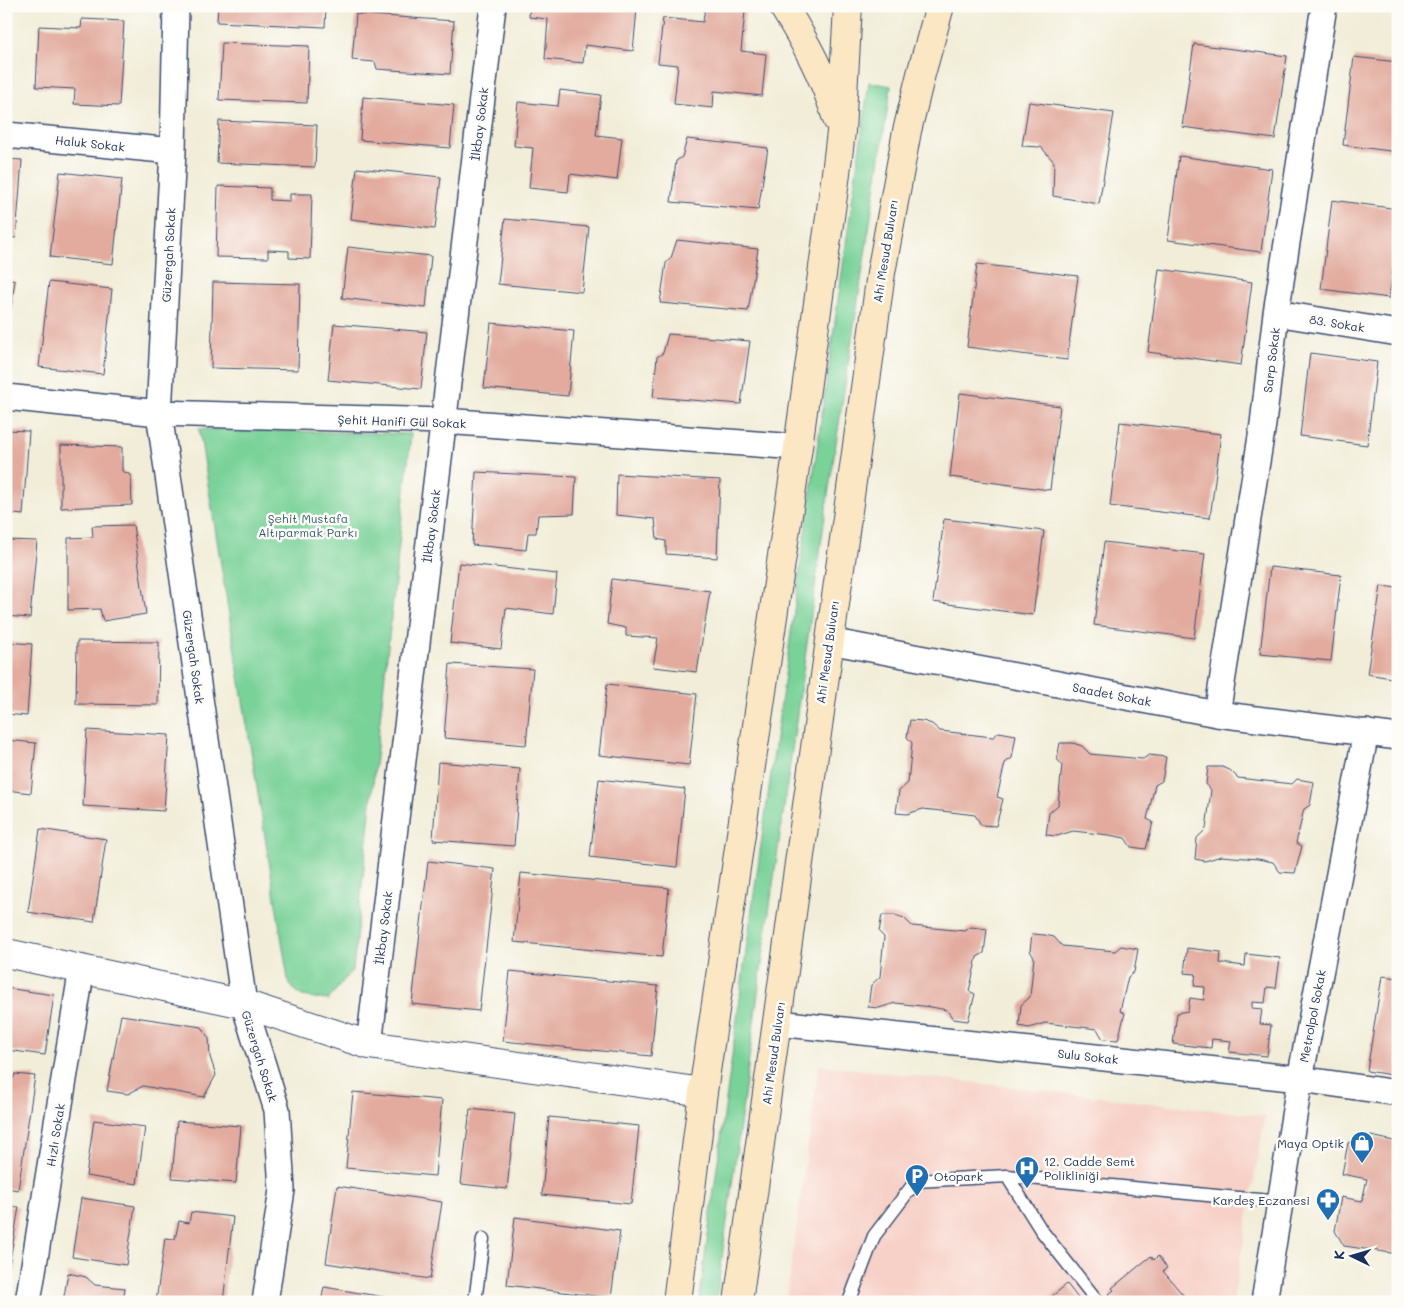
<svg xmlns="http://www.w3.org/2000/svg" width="1404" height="1308" font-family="Mali,sans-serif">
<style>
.built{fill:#f7d1c8}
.green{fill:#79d298;stroke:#4a807b}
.building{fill:#e2ab9e}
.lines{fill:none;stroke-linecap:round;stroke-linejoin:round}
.service-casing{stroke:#3b4c70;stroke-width:15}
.minor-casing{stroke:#3b4c70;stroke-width:28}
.tertiary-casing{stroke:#3b4c70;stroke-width:30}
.secondary-casing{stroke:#3b4c70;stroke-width:30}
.service{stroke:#fff;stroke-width:12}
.minor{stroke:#fff;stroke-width:25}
.tertiary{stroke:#fff;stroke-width:28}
.secondary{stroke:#fbe7c3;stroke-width:28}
.labels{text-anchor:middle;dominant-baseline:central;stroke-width:5;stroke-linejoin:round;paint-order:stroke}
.street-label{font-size:12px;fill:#1b2f5e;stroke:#fdfcf7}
.park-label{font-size:12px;fill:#37606f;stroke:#fdfcf7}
.poi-label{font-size:12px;fill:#1b2f5e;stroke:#fdfcf7;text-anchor:end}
</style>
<rect width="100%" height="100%" fill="#fdfcf7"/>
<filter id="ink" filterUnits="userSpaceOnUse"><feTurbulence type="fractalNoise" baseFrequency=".02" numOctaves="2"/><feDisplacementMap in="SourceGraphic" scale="10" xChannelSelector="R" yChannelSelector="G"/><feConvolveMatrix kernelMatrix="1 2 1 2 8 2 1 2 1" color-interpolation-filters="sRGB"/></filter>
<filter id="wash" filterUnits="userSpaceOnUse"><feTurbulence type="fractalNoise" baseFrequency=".0096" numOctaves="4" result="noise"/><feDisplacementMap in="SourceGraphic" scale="20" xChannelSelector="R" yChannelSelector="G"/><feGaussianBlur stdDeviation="1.12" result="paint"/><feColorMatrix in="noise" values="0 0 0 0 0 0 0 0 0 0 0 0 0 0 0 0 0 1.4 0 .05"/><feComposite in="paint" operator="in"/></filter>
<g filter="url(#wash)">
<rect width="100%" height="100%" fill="#f1edd8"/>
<path class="built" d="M819 1065 1265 1116 1233 1302H786Z"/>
<path class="green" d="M869 82 891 86 828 495 767 927 716 1302H699L749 929Z
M199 429 411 434 353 969 328 1000 302 996 289 985Z"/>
<g id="blocks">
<path class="building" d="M218 6H326L325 27 217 22Z
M530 6H614L637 9 633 51 585 45 583 63 545 59 548 19 529 17Z
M705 7 745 11 741 51 766 54 762 96 714 91 713 108 674 104 678 65 658 63 663 18 703 22Z
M356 14 454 21 450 74 377 69 375 62 352 60Z
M82 19 124 21 119 106 74 104 75 89 36 87 39 26 81 28Z
M6 22H10L8 52H6Z
M222 43 309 46 307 103 219 100Z
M1194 44 1287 56 1275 139 1182 127Z
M1354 57 1398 62V152L1343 145Z
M560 90 601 95 596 135 622 138 617 180 570 174 568 192 529 188 533 148 514 146 518 102 558 106Z
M363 97 454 105 450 148 360 140Z
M1029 102 1114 113 1099 204 1053 196 1054 162 1041 147 1022 146Z
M219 121 317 125 315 167 217 163Z
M687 139 768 148 758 210 671 202 676 161 682 157Z
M1179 156 1272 169 1261 252 1168 240Z
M6 159 22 160 16 238 6 237Z
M357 168 441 177 435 229 351 219Z
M60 172 122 179 113 264 50 257Z
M218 186 270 188V200L290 201V194H312L310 259 289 258V251L268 250V258L216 257Z
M1332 200 1398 209V232L1389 298 1321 289Z
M505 219 589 227 582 292 498 284Z
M677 240 758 249 748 311 660 303 666 263 671 258Z
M348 247 431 256 426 308 342 298Z
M977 264 1078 276 1067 360 967 347Z
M1159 269 1252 282 1241 365 1148 352Z
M6 279 15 281 7 335H6Z
M49 282 112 289 103 374 39 367Z
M213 282 300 284 298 370 211 368Z
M491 323 574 331 568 396 484 388Z
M334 324 427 332 421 389 328 380Z
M668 334 750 341 741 404 653 397 657 357 663 353Z
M1310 353 1377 362 1367 445 1300 436Z
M960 393 1060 406 1050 490 950 477Z
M1120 422 1221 434 1210 518 1110 506Z
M6 430 29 431 23 515 6 513Z
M61 445 122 447V471L131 475 132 505 61 508Z
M476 472 576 477 574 514 538 515 536 533H528L526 550 472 545Z
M617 474 720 480 717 558 666 554V541L657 539 655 519 616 515Z
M944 519 1044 531 1033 615 933 602Z
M133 525 146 614 103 621 100 609 68 610V538L93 537 92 526Z
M6 540 37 541 30 618 6 616Z
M1104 542 1205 554 1194 638 1094 625Z
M459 563 557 574 553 614 506 608 501 649 450 643Z
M1270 567 1341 575 1331 661 1260 654Z
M612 579 710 591 697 672 653 667 658 638 626 636V628L607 624Z
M1381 586 1398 588V679L1367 674Z
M77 641 159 642 158 705 76 704Z
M6 642 32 644 27 716 6 714Z
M450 664 533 669 526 745 444 738Z
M607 684 697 694 689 765 599 755Z
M910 720 923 721 932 724 940 731 993 737 999 732 1016 735 1012 758 1005 763 997 797 1003 799 996 826 981 825 975 815 959 813 923 809 907 814 896 813 899 791 908 783 912 743 907 737Z
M87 730 169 735 164 811 83 806Z
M6 740 36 743 31 793 6 790Z
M1060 743H1073L1082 746 1090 754 1143 759 1149 755 1166 757 1162 781 1155 785 1147 819 1153 822 1146 849 1131 847 1125 838 1109 835 1073 831 1057 836 1046 835 1049 813 1058 805 1062 765 1057 759Z
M438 762 520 769 514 846 433 840Z
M1208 767H1222L1230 770 1238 778 1292 784 1297 779 1314 782 1310 805 1304 809 1296 843 1302 846 1295 873 1280 872 1273 862 1258 859 1221 856 1205 861 1195 859 1197 838 1206 829 1211 790 1206 784Z
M599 779 685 789 677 867 590 857Z
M40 829 106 839 94 922 28 912Z
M428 861 495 869 479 1011 412 1004Z
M521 873 669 888 662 957 514 942Z
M882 915H895L904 918 912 926 965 931 971 927 987 929 984 953 977 957 969 991 975 994 968 1021 953 1019 947 1010 931 1007 895 1003 879 1008 868 1007 871 985 880 977 884 937 879 932Z
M1032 934 1045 935 1054 937 1062 946 1115 951 1121 946 1138 949 1134 972 1128 977 1120 1011 1125 1013 1118 1040 1103 1039 1097 1029 1081 1027 1045 1023 1029 1028 1019 1026 1021 1005 1030 997 1034 957 1030 951Z
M1187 948 1221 952 1220 963 1245 966 1246 954 1280 958 1276 988 1267 987 1265 1003 1252 1002V1008L1262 1009 1260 1024 1271 1025 1267 1056 1229 1052 1231 1041 1212 1039 1211 1048 1173 1044 1177 1013 1188 1011 1190 998 1204 1000 1205 987 1194 986 1196 974 1184 973Z
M510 971 658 986 651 1056 503 1041Z
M1382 976 1398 978V1076L1367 1071Z
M6 988 54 995 45 1055 6 1050Z
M121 1015 202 1027 209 1039 210 1057 216 1075 204 1097 143 1086 128 1094 107 1091Z
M15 1074 35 1076 18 1190 6 1188V1078L13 1079Z
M353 1092 442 1100 435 1176 346 1168Z
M470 1109 515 1114 507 1189 461 1184Z
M549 1117 639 1126 631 1204 542 1195Z
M94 1120 145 1127 137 1184 86 1176Z
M177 1121 241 1126 236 1183 172 1178Z
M1367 1135 1398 1142V1254L1344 1246 1335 1231 1341 1197 1362 1201 1367 1179 1342 1174 1348 1143Z
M337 1186 442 1202 430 1279 326 1263Z
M81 1198 135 1206 126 1265 72 1257Z
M6 1206 19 1207 8 1272H6Z
M191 1212 233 1217 223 1302H156L165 1238 175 1239 179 1221 189 1223Z
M515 1217 620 1231 611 1298 507 1285Z
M1151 1256 1154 1260 1158 1256 1167 1268 1163 1271 1189 1302H1116L1109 1294 1114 1290 1112 1288Z
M68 1273 86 1277 95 1285 125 1288 123 1302H63Z
M1067 1284 1081 1302H1045Z
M324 1287 408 1301V1302H321Z"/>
</g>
</g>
<g filter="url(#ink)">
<use href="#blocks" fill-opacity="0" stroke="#3b4c70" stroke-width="1"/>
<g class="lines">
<g class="service-casing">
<path id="service" d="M1007 1176 1041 1230 1098 1302
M475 1302 483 1239
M849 1302 874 1236 916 1181 1007 1176 1280 1202"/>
</g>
<g class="minor-casing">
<path id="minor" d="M176 6 173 151 159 413 244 1004 277 1110 282 1190 265 1302
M6 135 173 151
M1276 313 1398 333
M6 397 159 413 444 421 798 447
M829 641 1217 714 1398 737
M1217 714 1263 424 1276 313 1324 6
M778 1023 1300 1079 1398 1093
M369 1045 493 6
M28 1302 82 968
M1264 1302 1300 1079 1366 732"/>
</g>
<g class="tertiary-casing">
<path id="tertiary" d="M6 953 244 1004 369 1045 703 1092"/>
</g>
<g class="secondary-casing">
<path id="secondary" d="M783 6C806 43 825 78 837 119
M677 1302 703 1092 798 447 835 181 841 132 848 6
M738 1302 881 273 907 131 921 74 940 6"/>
</g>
<use href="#service" class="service"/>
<use href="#minor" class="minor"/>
<use href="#tertiary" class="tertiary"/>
<use href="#secondary" class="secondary"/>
</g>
</g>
<defs>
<g id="shop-pin" transform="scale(1.25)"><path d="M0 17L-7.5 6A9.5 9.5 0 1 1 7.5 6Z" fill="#1f6fb2" stroke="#fdfcf7"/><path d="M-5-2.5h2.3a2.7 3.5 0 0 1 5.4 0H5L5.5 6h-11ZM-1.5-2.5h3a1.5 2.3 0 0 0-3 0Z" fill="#fff"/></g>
<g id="hospital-pin" transform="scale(1.25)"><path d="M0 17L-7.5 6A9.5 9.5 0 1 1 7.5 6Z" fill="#1f6fb2" stroke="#fdfcf7"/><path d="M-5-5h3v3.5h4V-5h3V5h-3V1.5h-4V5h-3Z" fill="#fff"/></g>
<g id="parking-pin" transform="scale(1.25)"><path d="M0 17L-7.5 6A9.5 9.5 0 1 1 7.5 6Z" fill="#1f6fb2" stroke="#fdfcf7"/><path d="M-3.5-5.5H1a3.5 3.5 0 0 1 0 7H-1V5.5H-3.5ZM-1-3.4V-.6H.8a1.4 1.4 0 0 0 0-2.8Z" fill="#fff"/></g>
<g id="pharmacy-pin" transform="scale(1.25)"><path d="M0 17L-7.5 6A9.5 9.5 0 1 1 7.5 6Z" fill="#1f6fb2" stroke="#fdfcf7"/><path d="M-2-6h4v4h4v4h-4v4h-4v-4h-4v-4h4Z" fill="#fff"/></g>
</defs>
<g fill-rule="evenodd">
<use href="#shop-pin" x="1362" y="1143"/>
<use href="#hospital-pin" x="1027" y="1168"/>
<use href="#parking-pin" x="917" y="1176"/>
<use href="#pharmacy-pin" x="1328" y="1200"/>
</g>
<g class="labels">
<g class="street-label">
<text transform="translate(479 124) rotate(-83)">İlkbay Sokak</text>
<text transform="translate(90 143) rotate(6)">Haluk Sokak</text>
<text transform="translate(885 251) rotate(-81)">Ahi Mesud Bulvarı</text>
<text transform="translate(168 255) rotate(-87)">Güzergah Sokak</text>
<text transform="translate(1337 323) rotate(9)">83. Sokak</text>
<text transform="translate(1271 360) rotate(-83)">Sarp Sokak</text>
<text transform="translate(402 421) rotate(2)">Şehit Hanifi Gül Sokak</text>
<text transform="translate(431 526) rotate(-83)">İlkbay Sokak</text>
<text transform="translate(827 652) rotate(-82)">Ahi Mesud Bulvarı</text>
<text transform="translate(194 657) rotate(82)">Güzergah Sokak</text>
<text transform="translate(1112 694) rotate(11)">Saadet Sokak</text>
<text transform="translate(383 928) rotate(-83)">İlkbay Sokak</text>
<text transform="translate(1312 1016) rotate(-79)">Metrolpol Sokak</text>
<text transform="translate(773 1053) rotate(-82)">Ahi Mesud Bulvarı</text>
<text transform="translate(260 1056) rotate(73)">Güzergah Sokak</text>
<text transform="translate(1088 1056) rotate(6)">Sulu Sokak</text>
<text transform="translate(55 1135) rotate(-81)">Hızlı Sokak</text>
</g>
<g class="park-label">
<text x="308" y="518">Şehit Mustafa<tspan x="308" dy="14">Altıparmak Parkı</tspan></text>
</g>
<g class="poi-label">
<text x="1344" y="1143">Maya Optik</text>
<text x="1044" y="1161" text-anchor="start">12. Cadde Semt<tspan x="1044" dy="14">Polikliniği</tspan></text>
<text x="934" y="1176" text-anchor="start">Otopark</text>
<text x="1310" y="1200">Kardeş Eczanesi</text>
</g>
</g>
<rect width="1404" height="1308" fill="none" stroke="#fdfcf7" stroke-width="25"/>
<g transform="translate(1352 1256) rotate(275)" stroke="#fdfcf7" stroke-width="4" paint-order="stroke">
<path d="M0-4L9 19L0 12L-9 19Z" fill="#1b2f5e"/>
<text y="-8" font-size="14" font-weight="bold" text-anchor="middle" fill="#1b2f5e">K</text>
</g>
</svg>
